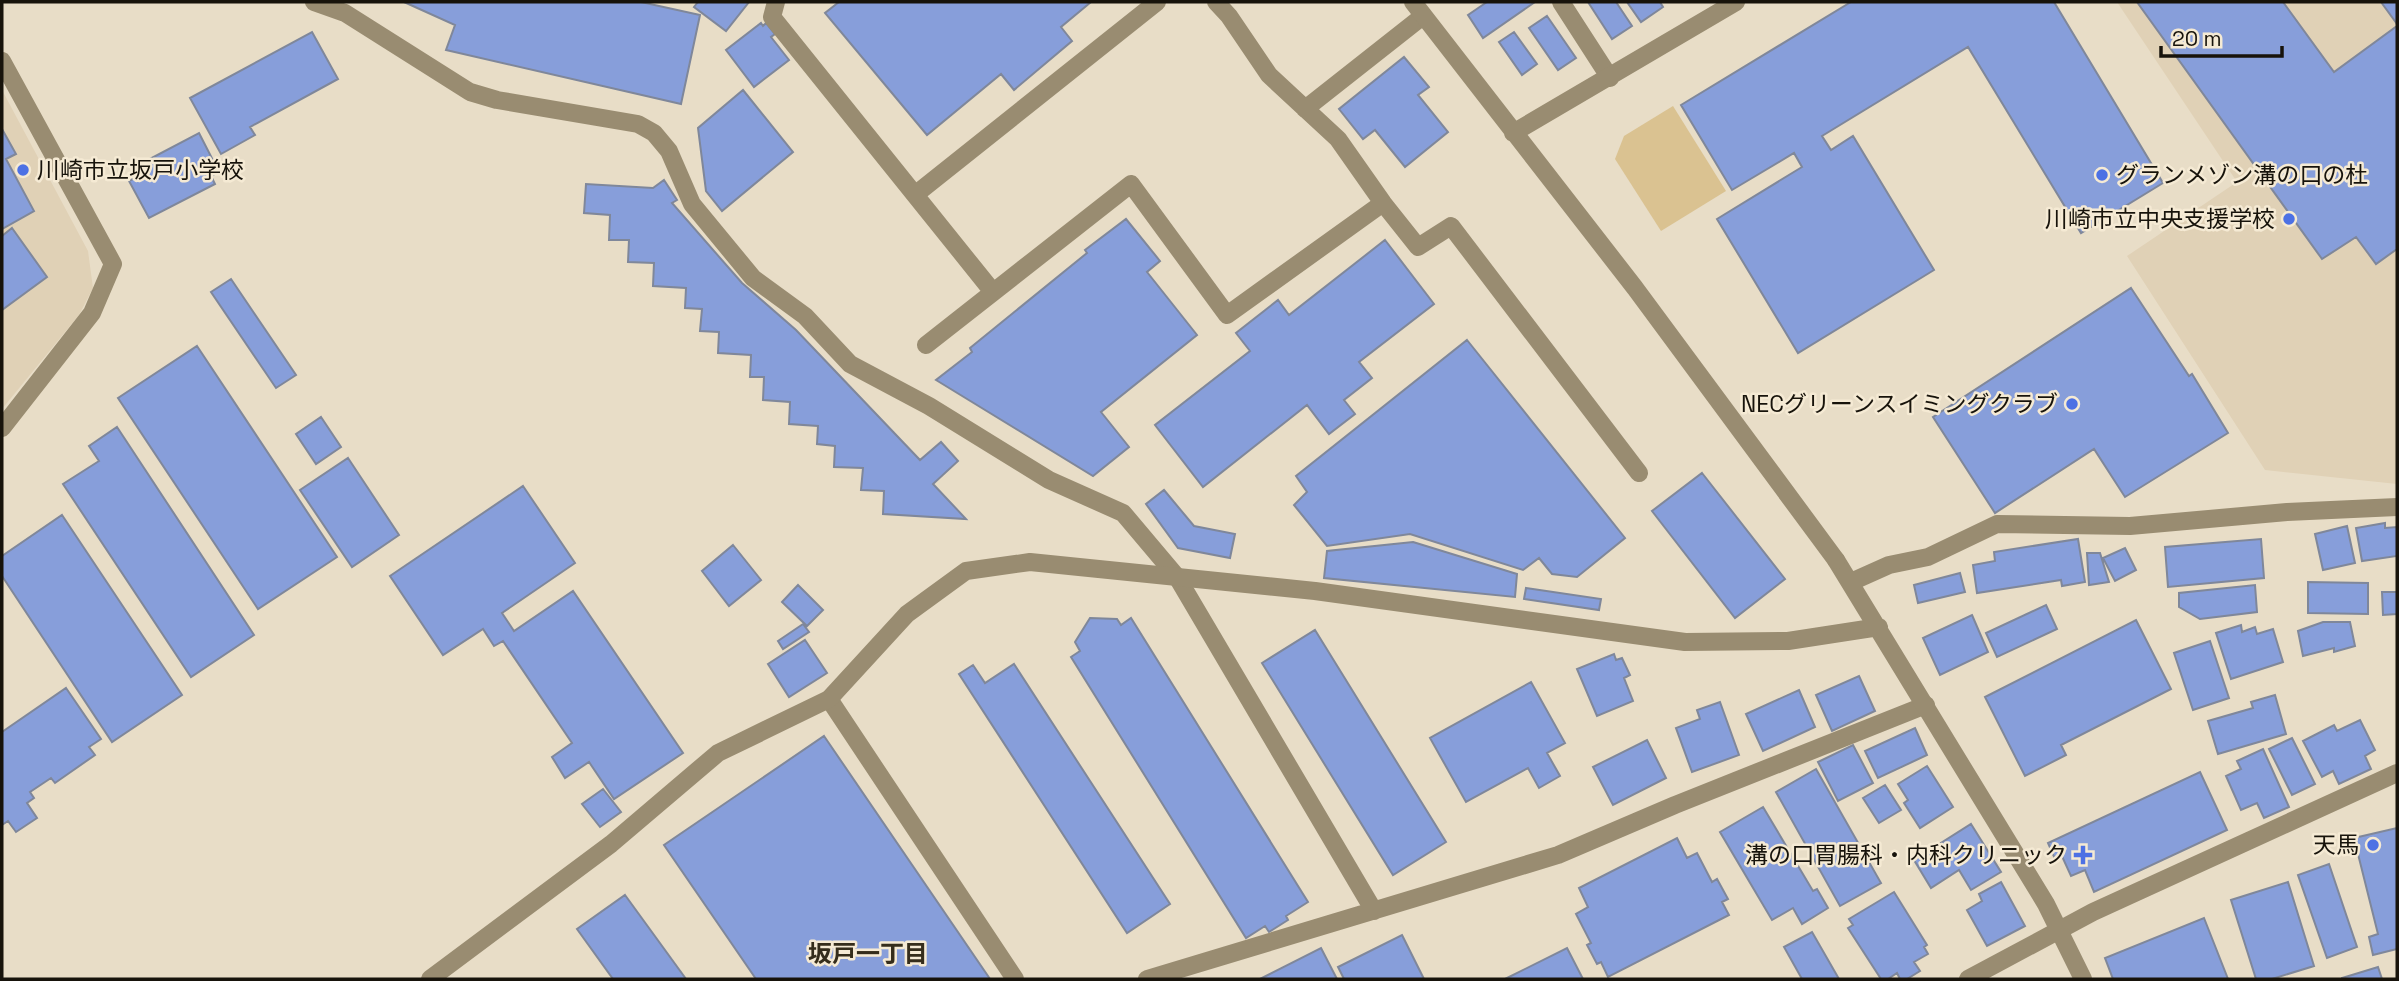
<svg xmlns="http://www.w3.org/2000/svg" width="2399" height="981" font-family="'Space Grotesk','Noto Sans JP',sans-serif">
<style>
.built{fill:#e0d1b6}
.green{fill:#dac291}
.building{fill:#879eda;stroke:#7f879a;stroke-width:2}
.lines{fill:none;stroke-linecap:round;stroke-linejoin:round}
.service{stroke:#998c71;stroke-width:18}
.minor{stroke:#998c71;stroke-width:18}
.tertiary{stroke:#998c71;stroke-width:18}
.poi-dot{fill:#4d71e4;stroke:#f5ead4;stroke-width:2.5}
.labels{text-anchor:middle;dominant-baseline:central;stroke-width:5;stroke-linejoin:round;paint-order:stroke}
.poi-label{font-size:23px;fill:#17130b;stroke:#f5ead4;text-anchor:end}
.neighbourhood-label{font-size:24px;font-weight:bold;fill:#352d1b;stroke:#f5ead4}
</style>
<rect width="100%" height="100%" fill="#e8ddc7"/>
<path class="built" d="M2117 2H2397V484L2265 470 2127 256 2237 182Z
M2 90 88 251 93 288 79 315 2 409Z"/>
<path class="green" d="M1673 106 1726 191 1661 231 1615 159 1624 136Z"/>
<path class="building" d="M404 2H641L700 15 681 104 446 50 455 25Z
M698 2H749L726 31 694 7Z
M839 2H1091L1061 27 1072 41 1014 90 1001 74 927 135 825 13Z
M1487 2H1535L1483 38 1468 15Z
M1588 2H1616L1632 26 1612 39Z
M1627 2H1660L1663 7 1641 22Z
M1851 2H2054L2163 183 2081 233 1968 47 1822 136 1831 150 1853 136 1934 270 1798 353 1717 219 1802 167 1794 153 1732 190 1681 105Z
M2137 2H2283L2334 72 2397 26V249L2376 264 2356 237 2322 259Z
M2381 2H2397V24Z
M1547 16 1576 58 1558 70 1529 28Z
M761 23 763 26 766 23 775 34 771 37 789 60 754 87 726 50Z
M312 32 338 79 250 127 255 135 221 154 190 98Z
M1514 32 1537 64 1522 75 1499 42Z
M1404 57 1429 87 1418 95 1448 132 1405 167 1375 130 1363 139 1339 109Z
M743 90 793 152 722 211 706 191 698 128Z
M2 129 16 154 6 159 34 211 2 229Z
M199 133 219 172 211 176 215 184 149 218 129 181 148 171 144 162Z
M664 180 677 200 672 203 742 283 796 330 920 460 941 442 958 461 933 484 966 519 883 514 884 491 861 490 863 468 834 467 835 446 817 444 818 426 789 424 790 402 763 400 764 377H750L751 355 718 353 719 332 700 331 702 309 685 308 686 288 653 286 654 263 628 262 629 240H609L610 215 584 213 586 184 653 188Z
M1126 219 1160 261 1147 272 1197 335 1101 412 1129 447 1093 476 936 380 972 352 970 348 1087 253 1085 250Z
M12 228 47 277 2 310V236Z
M1385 240 1434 304 1359 362 1372 378 1344 400 1355 414 1329 434 1307 405 1203 487 1155 425 1250 351 1236 333 1278 300 1289 315Z
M231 279 296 375 276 388 211 292Z
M2131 288 2189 376 2192 374 2228 433 2125 497 2094 449 1995 513 1933 417Z
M1467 340 1625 538 1577 577 1552 574 1539 558 1523 570 1410 534 1327 546 1294 505 1307 492 1296 476Z
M197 346 337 557 258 609 118 398Z
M321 417 341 447 316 464 296 434Z
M117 427 254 635 191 677 63 484 99 461 89 446Z
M348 458 399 535 352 567 300 490Z
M1702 473 1785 579 1735 618 1652 511Z
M523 486 575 563 502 613 514 631 573 591 683 753 614 799 589 762 565 778 552 757 572 743 503 641 494 646 483 629 443 655 390 576Z
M1164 490 1194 526 1235 534 1230 558 1178 548 1146 504Z
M62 515 182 695 112 742 2 576V556Z
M2385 523V528L2397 527V556L2362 561 2356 528Z
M2347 526 2355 563 2323 570 2315 534Z
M2078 539 2085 582 2062 586 2061 580 1977 593 1973 565 1995 561 1994 552Z
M2261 539 2264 578 2168 587 2165 547Z
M1413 542 1517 574 1515 597 1324 578 1327 551Z
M733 545 761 580 729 606 702 571Z
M2125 548 2136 570 2115 581 2103 558Z
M2087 553H2100L2109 582 2089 585Z
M1960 573 1965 592 1918 603 1914 585Z
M2308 582 2368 583V614L2308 613Z
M798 585 823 610 807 626 782 602Z
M2255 585 2257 612 2200 619 2179 607V593Z
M1526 588 1601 599 1599 610 1524 599Z
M2382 592H2397V614L2383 615Z
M2046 605 2057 629 1997 657 1986 633Z
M1972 615 1988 652 1940 675 1923 638Z
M1090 618 1117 619 1121 625 1131 618 1308 902 1286 916 1288 920 1269 932 1265 926 1246 938 1071 657 1080 651 1075 642Z
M2136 620 2171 689 2061 745 2066 755 2025 776 1985 697Z
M2323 622H2350L2355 646 2334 652V648L2303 656 2298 631Z
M803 624 809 632 783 649 778 641Z
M2241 625 2242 632 2255 627 2257 634 2273 629 2283 662 2231 679 2216 633Z
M1315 630 1446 842 1393 875 1262 663Z
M805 640 827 673 789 697 768 664Z
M2210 641 2229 698 2193 710 2174 653Z
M1614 654 1616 660 1622 658 1630 675 1624 678 1633 701 1597 716 1577 669Z
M1014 664 1170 904 1127 933 959 674 973 665 985 683Z
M1859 676 1875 711 1832 731 1816 695Z
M1531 682 1565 743 1547 753 1560 776 1539 788 1528 768 1466 802 1430 738Z
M66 688 101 739 89 747 95 755 55 783 51 778 30 792 34 798 27 803 37 818 16 832 8 821 2 825V732Z
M1799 690 1815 727 1763 751 1746 714Z
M2275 695 2286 734 2218 754 2208 721 2253 708 2251 702Z
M1720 702 1739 755 1692 772 1676 728 1700 719 1697 710Z
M2360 720 2375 750 2365 756 2371 769 2339 784 2333 771 2322 777 2303 741 2334 725 2337 731Z
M1915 728 1927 755 1878 778 1865 751Z
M824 736 990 979H756L664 845Z
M2292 738 2315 784 2292 795 2269 749Z
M1647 740 1666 778 1613 805 1593 767Z
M1853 745 1873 783 1838 801 1818 762Z
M2263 749 2289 807 2264 818 2257 803 2241 810 2226 776 2241 769 2237 761Z
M1927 766 1953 807 1920 828 1904 803 1908 800 1898 784Z
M1816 769 1881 883 1840 906 1776 792Z
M2200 772 2227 830 2094 892 2085 870 2071 876 2061 854 2055 859 2048 843Z
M1885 785 1901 810 1879 823 1863 798Z
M603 789 621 812 600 827 582 804Z
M1763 807 1813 891 1817 889 1828 908 1802 924 1793 908 1772 920 1720 832Z
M1971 824 2001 872 1971 890 1959 870 1931 888 1914 860Z
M2397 828V949L2373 955 2369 937 2378 934 2354 838Z
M1677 838 1687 858 1697 853 1712 882 1717 879 1728 899 1722 902 1729 915 1608 977 1601 962 1597 964 1587 945 1591 943 1576 914 1588 907 1579 888Z
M2329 864 2357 947 2327 958 2298 875Z
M2001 882 2025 926 1987 946 1967 910 1982 901 1979 894Z
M2288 882 2314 966 2272 979H2256L2231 900Z
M1894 892 1927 945 1924 947 1928 954 1914 962 1920 971 1907 979H1900L1897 973 1888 979H1881L1848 928 1853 925 1849 919Z
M625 895 686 979H613L577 929Z
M2204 918 2228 979H2113L2105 958Z
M1812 932 1839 979H1802L1784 947Z
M1402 935 1424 979H1344L1338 967Z
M1321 948 1337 979H1260Z
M1567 948 1583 979H1505Z
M2378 967 2382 979H2342V978Z"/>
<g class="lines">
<path class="service" d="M314 2 345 13 470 92 497 100 638 124 654 133 669 151 692 204 753 278 805 316 850 364 929 406 1049 480 1123 513 1177 577 1374 911
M776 2 772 17 993 292
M1216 2 1229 16 1269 75 1338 139 1383 203 1418 247 1451 226 1639 473
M2 61 113 264 92 313 2 428
M1305 109 1423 16
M916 194 1157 2
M926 345 1131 184 1227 315 1383 203
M829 699 1015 979
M1147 979 1558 855 1675 805 1926 705"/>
<path class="minor" d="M1561 2 1610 78
M1836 560 2046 904 2083 979
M1851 582 1889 565 1928 557 1997 524 2130 526 2287 512 2397 507
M430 979 611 844 718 753 829 699 907 614 966 571 1030 562 1315 591 1685 642 1788 641 1879 627
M1968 979 2093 912 2397 773"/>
<path class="tertiary" d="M1413 2 1635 288 1836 560
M1513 133 1736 2"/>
</g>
<g class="poi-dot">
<circle cx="23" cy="170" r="7"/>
<circle cx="2102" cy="175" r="7"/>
<circle cx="2289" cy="219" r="7"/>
<circle cx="2072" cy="404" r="7"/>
<circle cx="2373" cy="845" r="7"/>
<path d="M2079.5 844.5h7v7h7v7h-7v7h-7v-7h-7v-7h7z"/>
</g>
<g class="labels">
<g class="poi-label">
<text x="37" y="170" text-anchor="start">川崎市立坂戸小学校</text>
<text x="2116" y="175" text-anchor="start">グランメゾン溝の口の杜</text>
<text x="2275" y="219">川崎市立中央支援学校</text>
<text x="2058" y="404">NECグリーンスイミングクラブ</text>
<text x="2359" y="845">天馬</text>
<text x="2067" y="855">溝の口胃腸科・内科クリニック</text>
</g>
<g class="neighbourhood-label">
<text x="868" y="953">坂戸一丁目</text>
</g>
</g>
<rect width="2399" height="981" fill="none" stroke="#17130b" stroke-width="7"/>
<path d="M2161 46v10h121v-10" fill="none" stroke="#17130b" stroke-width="3.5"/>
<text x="2172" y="46" font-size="21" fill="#17130b" stroke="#f5ead4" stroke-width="5" paint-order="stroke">20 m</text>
</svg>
